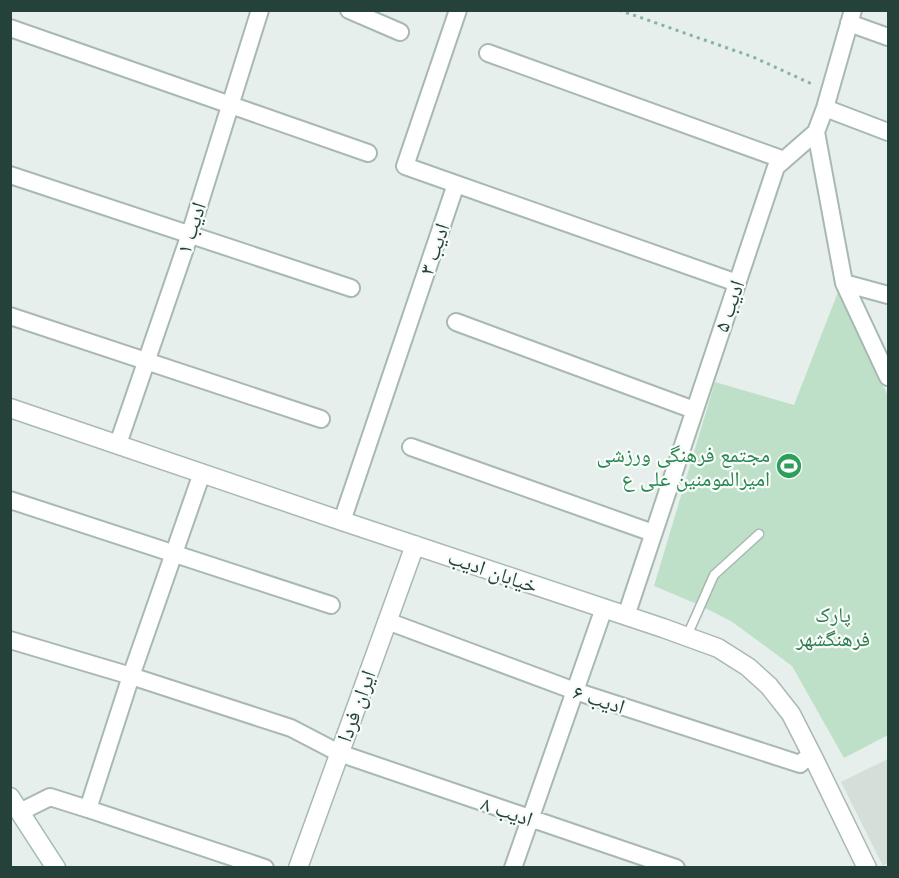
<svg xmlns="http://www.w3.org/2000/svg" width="899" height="878" font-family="Poppins,'Noto Naskh Arabic',sans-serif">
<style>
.built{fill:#d4dfda}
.green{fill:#bfe0c8}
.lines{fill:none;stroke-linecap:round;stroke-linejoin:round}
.service-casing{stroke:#a8b8b2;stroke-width:11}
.minor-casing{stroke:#a8b8b2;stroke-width:20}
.tertiary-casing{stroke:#a8b8b2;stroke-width:21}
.secondary-casing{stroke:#a4bbb3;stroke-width:21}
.path{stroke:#86b3a5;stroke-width:3;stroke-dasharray:3 4.5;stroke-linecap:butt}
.service{stroke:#fff;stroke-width:8}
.minor{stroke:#fff;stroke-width:16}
.tertiary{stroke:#fff;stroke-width:18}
.secondary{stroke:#fff;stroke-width:18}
.labels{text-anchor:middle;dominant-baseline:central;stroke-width:4.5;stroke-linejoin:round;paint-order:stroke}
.street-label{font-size:21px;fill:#24423a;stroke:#f7fbf9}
.leisure-label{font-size:21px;fill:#27864d;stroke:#f7fbf9;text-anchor:end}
.park-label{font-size:21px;fill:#2d7a4b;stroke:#f7fbf9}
</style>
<rect width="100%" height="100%" fill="#e6efeb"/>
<path class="built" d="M888 759V863L883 866 841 782Z"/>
<path class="green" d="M838 292 888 396V735L844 758 792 666 731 621 697 604 654 586 715 382 794 405Z"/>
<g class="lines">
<g class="service-casing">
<path id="service" d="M687 636 714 575 759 534"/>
</g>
<g class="minor-casing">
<path id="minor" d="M349 10 400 32
M849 23 888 37
M10 28 368 153
M488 53 784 160
M825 108 888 132
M816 132 844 283 888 377
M10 175 351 288
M456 184 737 283
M844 283 888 295
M10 316 321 419
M456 322 694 410
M118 444 190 234 260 10
M411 447 653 533
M202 473 131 676 88 809 265 868
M10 500 331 605
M342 521 456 184 405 166 458 10
M626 616 776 167 816 132 825 108 853 10
M387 621 575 691 800 764 811 754
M10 640 131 676 291 728 339 753 676 868
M20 812 50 797 88 809
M513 868 604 608"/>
</g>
<g class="tertiary-casing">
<path id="tertiary" d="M10 408 342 521 663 628 718 648 748 667 769 686 791 714 814 759 867 868
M298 868 415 545"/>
</g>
<g class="secondary-casing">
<path id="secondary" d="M10 797 56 868"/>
</g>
<path class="path" d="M619 10 753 57 814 85"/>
<use href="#service" class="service"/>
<use href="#minor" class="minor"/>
<use href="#tertiary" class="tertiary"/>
<use href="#secondary" class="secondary"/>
</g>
<defs>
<g id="stadium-disc" transform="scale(1.35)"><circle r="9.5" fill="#2e9e5b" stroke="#f7fbf9"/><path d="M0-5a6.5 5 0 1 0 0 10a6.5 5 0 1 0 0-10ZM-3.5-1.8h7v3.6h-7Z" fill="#fff"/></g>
</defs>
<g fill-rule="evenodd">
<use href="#stadium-disc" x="789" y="466"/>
</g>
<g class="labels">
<g class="street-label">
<text transform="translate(191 228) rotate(-72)">ادیب ۱</text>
<text transform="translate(434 249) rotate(-71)">ادیب ۳</text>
<text transform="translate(729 306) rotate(-71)">ادیب ۵</text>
<text transform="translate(493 571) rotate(19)">خیابان ادیب</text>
<text transform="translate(599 699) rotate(18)">ادیب ۶</text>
<text transform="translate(356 706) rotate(-70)">ایران فردا</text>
<text transform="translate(507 811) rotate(19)">ادیب ۸</text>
</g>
<g class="leisure-label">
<text x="770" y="454">مجتمع فرهنگی ورزشی<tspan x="770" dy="24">امیرالمومنین علی ‌ع</tspan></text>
</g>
<g class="park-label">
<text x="833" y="614">پارک<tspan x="833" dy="24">فرهنگشهر</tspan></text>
</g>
</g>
<rect width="899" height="878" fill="none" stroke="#24423a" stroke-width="24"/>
</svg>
